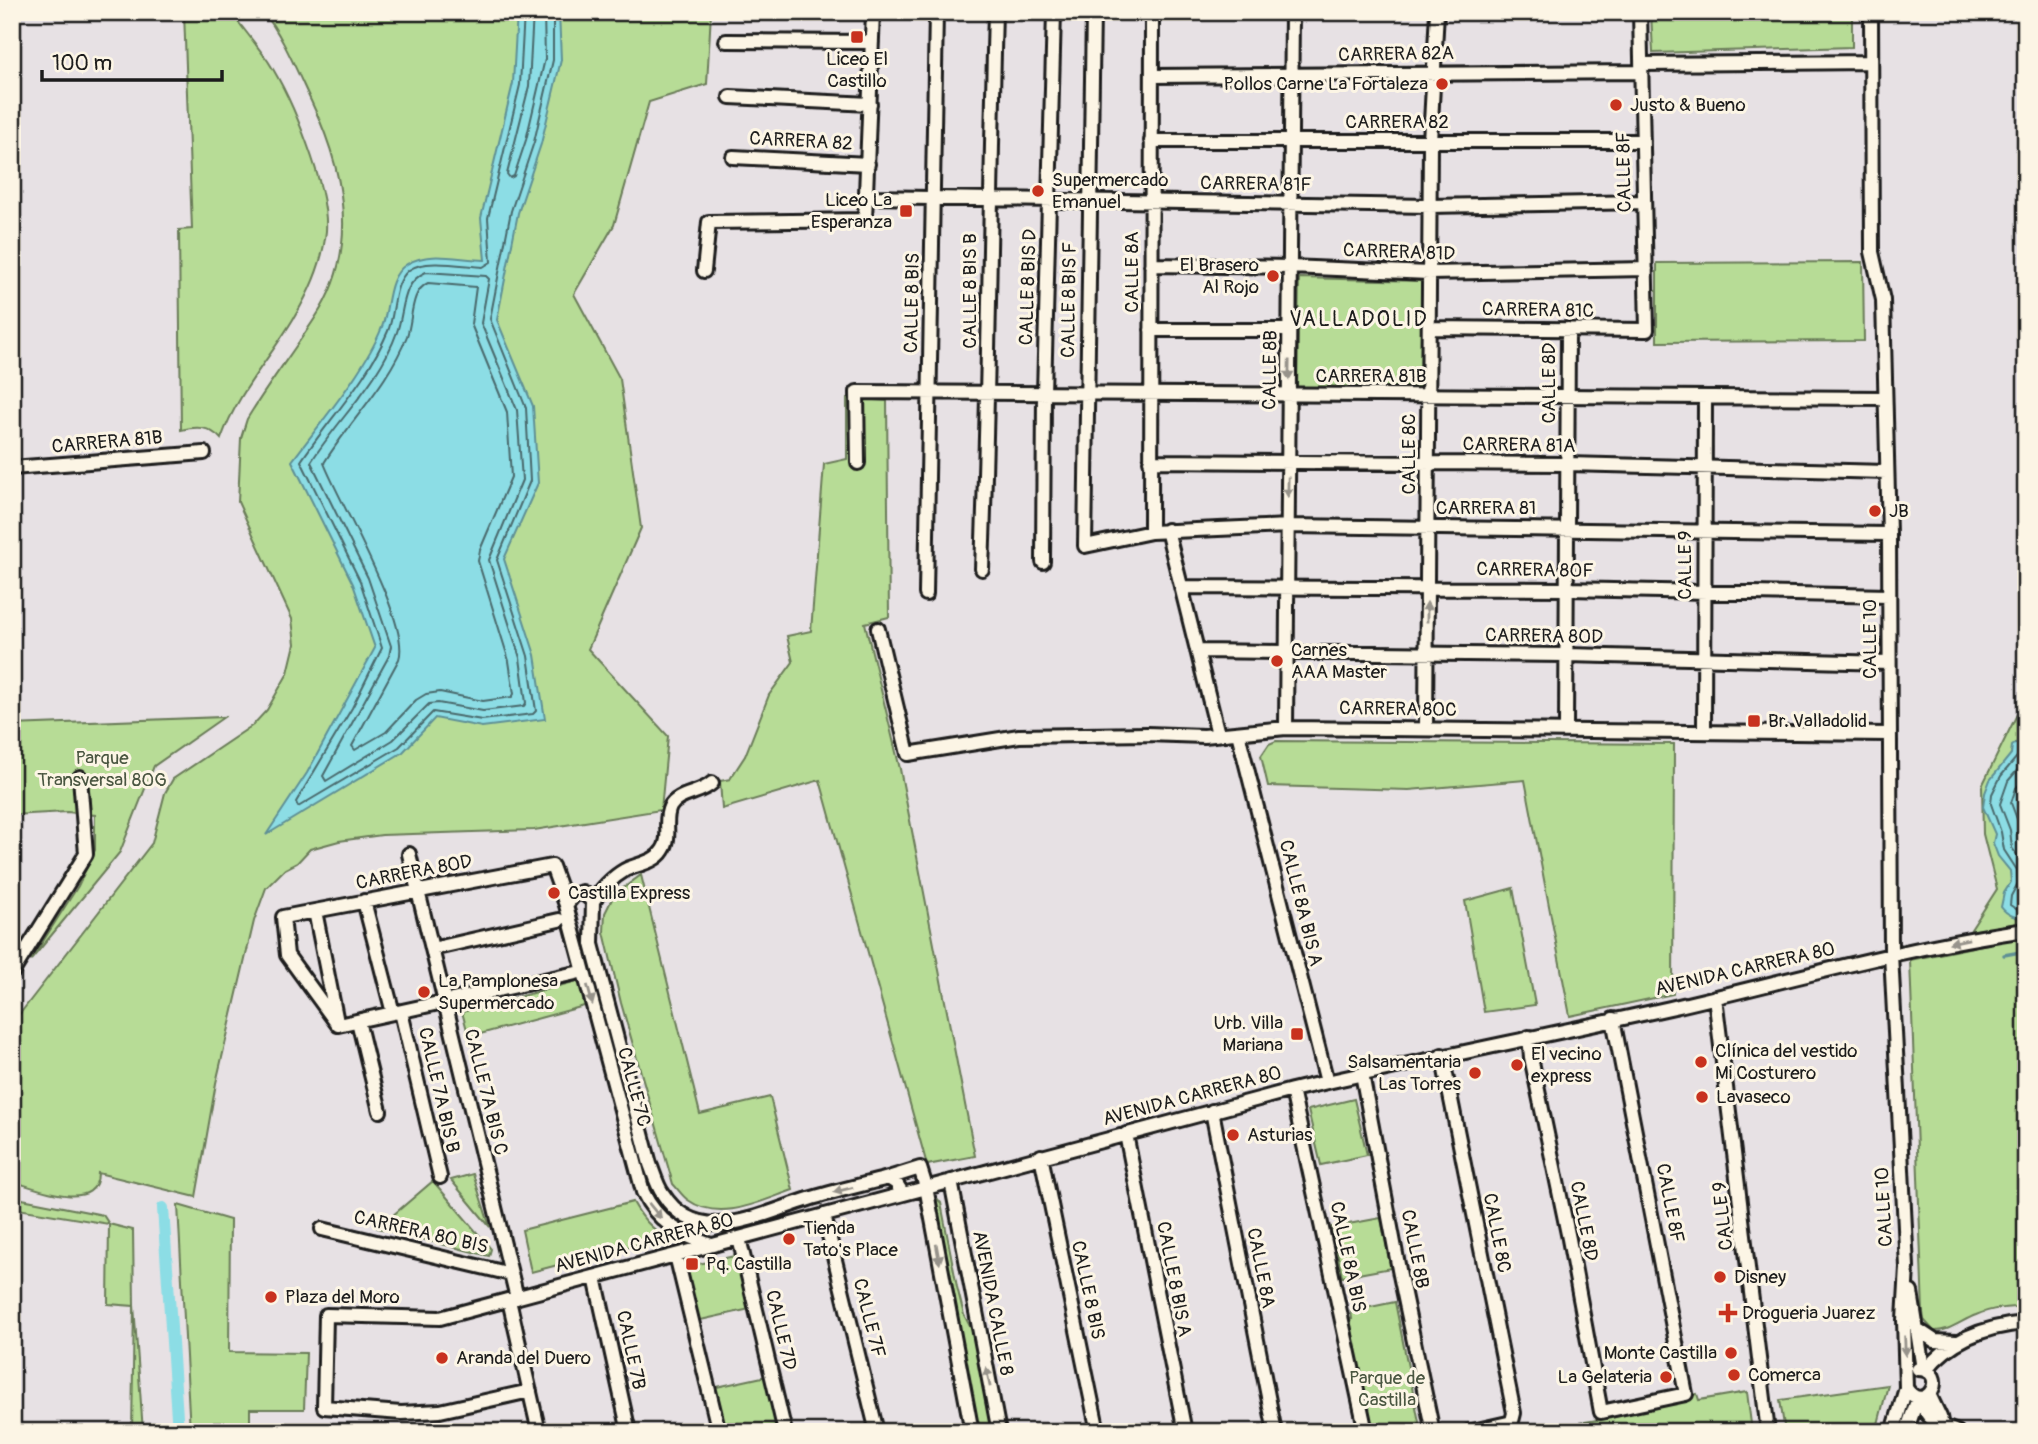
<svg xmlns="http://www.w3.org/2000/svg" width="2038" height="1444" font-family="Pangolin,sans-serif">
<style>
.green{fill:#b7dc96;stroke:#6a7c59;stroke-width:2}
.water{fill:#8cdde5;stroke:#5f9095;stroke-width:2}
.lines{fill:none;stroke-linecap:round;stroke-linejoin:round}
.shore{stroke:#49696c;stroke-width:2}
.stream{stroke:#5f9095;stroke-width:3.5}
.canal{stroke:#8cdde5;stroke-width:12}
.minor-casing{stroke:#1c1c1c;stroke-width:18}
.minor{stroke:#fcf5e5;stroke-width:12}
.oneway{fill:#97938b}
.poi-dot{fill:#c8321e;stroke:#fcf5e5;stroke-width:2.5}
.labels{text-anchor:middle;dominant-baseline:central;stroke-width:6;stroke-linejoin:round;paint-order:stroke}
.street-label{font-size:19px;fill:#1c1c1c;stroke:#fcf5e5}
.poi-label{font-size:19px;fill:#1c1c1c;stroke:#fcf5e5;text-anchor:start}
.park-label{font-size:19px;fill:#4a5641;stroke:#fcf5e5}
.neighbourhood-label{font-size:21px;letter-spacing:2px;fill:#1c1c1c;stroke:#fcf5e5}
</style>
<rect width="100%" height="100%" fill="#e7e1e4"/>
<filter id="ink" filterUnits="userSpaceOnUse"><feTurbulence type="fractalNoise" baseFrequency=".0143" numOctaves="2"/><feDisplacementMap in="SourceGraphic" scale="14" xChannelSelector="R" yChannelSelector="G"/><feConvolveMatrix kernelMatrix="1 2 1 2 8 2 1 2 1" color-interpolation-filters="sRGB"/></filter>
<g filter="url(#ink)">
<path class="green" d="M184 12H231L236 19C247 33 258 47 268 61 292 98 329 188 326 231 323 261 310 291 295 316 270 359 238 391 221 439 209 426 197 426 181 430L179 230 192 229Z
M263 12H711L707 84 649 102 614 225 574 294 620 379 641 528 588 649 668 736 661 810 534 830 382 835 339 841 310 849 297 863 285 869 266 888 254 921 216 1083 196 1197 98 1173C98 1214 35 1188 12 1181V1024L152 843 165 793 173 779 253 725 267 710 288 673 295 644 292 619 238 502 241 438 247 419C268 384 293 352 315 318 361 249 344 170 311 101 299 76 281 32 263 12Z
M1651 12H1852V47L1653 53Z
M1863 262 1864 341 1657 342V263Z
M1299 278 1422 281 1420 392 1297 389Z
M847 398 887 401 889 617 865 623 900 769 975 1156 927 1165 820 780 722 809 720 781 730 779 745 756 769 695 793 662 787 636 811 631 824 464 847 459Z
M2026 696V923L1970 931 1997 889 1983 834 1982 786Z
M224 717 154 766 120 852 31 960 78 886 95 850V815L67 812 12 815V725Z
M1276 741 1674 744 1673 994 1570 1016 1525 780 1409 790 1268 786 1261 756 1269 744Z
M641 875 700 1114 770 1097 793 1190C761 1201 720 1223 688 1200 682 1196 678 1189 673 1184L621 1003 604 932 605 913 614 895Z
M1513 888 1535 1005 1484 1012 1465 901Z
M2026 936V1307C2008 1307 1992 1308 1976 1315 1962 1320 1949 1332 1934 1331L1924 1320 1923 1312 1910 960Z
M581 980 588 1005 469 1037 462 1012Z
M1354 1099 1367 1155 1321 1165 1308 1110Z
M473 1174 490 1227 451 1180Z
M433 1181 491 1249 489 1256 378 1228Z
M12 1197 103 1215 109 1224 133 1230 134 1305 143 1432H132L134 1306 108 1304 109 1224 12 1208Z
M936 1197 941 1203 957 1287 964 1315 974 1334 993 1432H978L933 1198Z
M633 1202C642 1218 650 1227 665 1237L531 1272 522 1230Z
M178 1205 230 1220 229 1352 306 1353 304 1409H250V1432H190Z
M1381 1218 1391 1268 1342 1277 1332 1227Z
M739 1255 750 1309 696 1321 685 1267Z
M1395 1302 1421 1432H1370L1350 1319H1352L1351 1311Z
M767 1376 778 1425 746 1432H721L712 1388Z
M1888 1385 1876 1432H1785L1780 1400Z
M1747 1392 1752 1432H1526L1597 1420V1414L1697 1394 1699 1400Z"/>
<path class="water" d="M517 12H559L561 60 541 144 518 213 497 320 533 406 538 483 504 559 535 655 545 719 482 727 435 718 403 752 266 835 307 773 375 648 353 584 292 461C320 423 365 371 382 327 390 307 386 277 407 264 429 250 460 260 485 260L481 218 513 83Z
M2026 727V917C2017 920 2006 914 2001 907L2004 893 2011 882 2010 871 1998 856 1993 843 1995 834 1983 807 1985 793 1990 780 2011 754 2012 746 2024 737Z"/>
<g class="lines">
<path class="shore" d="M524 12 520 85 488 218 491 262 483 267C463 266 425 258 409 270 392 284 396 312 388 331 368 379 330 418 301 461L360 581 382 648 352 708 296 802 298 807 399 747 433 712 482 720 533 714 536 711 528 656 497 560 530 481 526 408 490 319 511 211 534 142 553 60V12
M533 12 529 86 507 174 510 178 514 176 526 140 545 59 544 12
M426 272 486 276 489 279 481 323 517 410 522 480 489 560 520 658 526 703 524 706 483 711 438 703 429 704 393 740 326 781 323 776 389 656 391 646 368 578 311 462C338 419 380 381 397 332 405 309 401 283 426 272Z
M428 283 476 287 471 324 507 412 511 477 480 550 478 561 509 661 514 694 512 697 483 701 440 692 426 694 416 700 386 732 355 750 352 746 399 659C411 623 339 502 324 463 350 421 389 383 407 336 413 319 410 291 428 283Z
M2026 746 2001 776 1992 794 1991 804 2001 832 2004 850 2017 870 2018 883 2011 896 2010 905 2019 911H2026
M2026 760 2008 781 2000 804 2010 830 2012 848 2024 864 2026 875
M2026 778 2016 788 2011 803 2020 827 2022 844 2026 849"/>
<path class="stream" d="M2004 955 2026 951"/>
<path class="canal" d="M163 1208 178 1432"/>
<g class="minor-casing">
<path id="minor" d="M1093 12 1085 546 1151 532 1288 526 1889 534
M1871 12 1872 252 1883 300 1889 534 1891 954 1907 1267 1904 1320 1906 1388 1893 1432
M726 41 872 42
M1641 64 1871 62
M1152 76 1641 72
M730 97 870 104
M1151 141H1643
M733 157 868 164
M867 197 1430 206 1644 202
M1151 265 1290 267 1429 273 1646 269
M704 271 709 222 865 220 873 12
M1429 328 1647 330 1640 12
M1151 330H1290
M1150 461 1567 464 1887 472
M858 463 857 392 1885 398
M12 468 204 453
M1167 530 1218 734
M1151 532 1152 12
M1043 562 1044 393 1054 12
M982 569C989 384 990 198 995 12
M1181 587 1567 589 1889 596
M926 594 936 12
M878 629 908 754 1019 736 1147 734 1204 736 1286 728 1889 734
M1197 651 1567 655 1889 663
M1286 728 1292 12
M1426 729 1430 141 1437 12
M1566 730 1568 329
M1704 732 1705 398
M1238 733 1327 1082
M409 854 517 1298
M364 901 393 1013
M593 901C602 889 611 878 625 870 637 864 655 863 663 850 672 837 663 821 670 807 677 793 701 794 712 783
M566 905 574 895 582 892 593 901 592 944 650 1164C654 1174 657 1186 663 1194 698 1250 762 1213 809 1199 835 1191 862 1185 888 1178L896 1183 903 1194
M315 911 337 1022
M432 949 559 920
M12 973 86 854 80 777
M1715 997 1768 1432
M401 1012 440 1177
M358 1021 380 1111
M338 1025 287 955 283 917 552 866 566 905 643 1192C657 1222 681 1235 711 1245
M338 1025 576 973
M1529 1037 1531 1057 1569 1239 1601 1412 1686 1394 1613 1019
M1442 1055 1514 1413 1512 1421 1508 1423 1468 1432
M1362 1074 1400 1275 1433 1432
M1292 1090 1366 1432
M1212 1111 1275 1432
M1126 1134 1185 1432
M1041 1156 1098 1432
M888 1178 920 1168 926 1187 972 1432
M951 1181 999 1432
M824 1215 877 1432
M322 1229 511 1274
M739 1238 785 1432
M676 1255 719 1432
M595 1277 629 1432
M1911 1292 1923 1369
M509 1300 539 1432
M1917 1329 1935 1341 1956 1342
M1926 1370C1951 1338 1987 1326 2026 1323
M1906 1388C1926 1418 1951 1370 1918 1369
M530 1391 440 1411 401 1413 324 1407 326 1315 440 1318 1292 1090C1418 1061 1544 1036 1670 1008 1788 981 1905 947 2026 930
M1929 1394 1940 1417 1942 1426
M1921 1398C1924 1419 1939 1425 1957 1432
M1906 1432 1918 1398"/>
</g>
<use href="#minor" class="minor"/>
</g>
<defs><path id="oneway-solid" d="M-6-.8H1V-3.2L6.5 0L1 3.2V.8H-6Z" transform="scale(1.75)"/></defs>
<g class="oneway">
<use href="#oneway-solid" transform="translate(1289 370) rotate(91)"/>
<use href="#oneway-solid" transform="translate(1288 487) rotate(91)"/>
<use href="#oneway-solid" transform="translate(1427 612) rotate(-90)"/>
<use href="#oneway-solid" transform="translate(1959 941) rotate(168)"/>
<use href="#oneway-solid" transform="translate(590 995) rotate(75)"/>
<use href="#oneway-solid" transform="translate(843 1190) rotate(166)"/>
<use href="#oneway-solid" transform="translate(655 1211) rotate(51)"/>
<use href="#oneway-solid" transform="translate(938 1254) rotate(80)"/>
<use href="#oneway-solid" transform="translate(1905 1346) rotate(88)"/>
<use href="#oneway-solid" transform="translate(988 1377) rotate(-102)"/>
</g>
</g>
<g class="poi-dot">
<rect x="850" y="30" width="14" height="14" rx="3.5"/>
<circle cx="1442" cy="84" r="7"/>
<circle cx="1616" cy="105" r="7"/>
<circle cx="1038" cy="191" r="7"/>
<rect x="899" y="204" width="14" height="14" rx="3.5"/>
<circle cx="1273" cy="276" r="7"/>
<circle cx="1875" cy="511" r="7"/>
<circle cx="1277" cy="661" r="7"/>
<rect x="1747" y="714" width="14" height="14" rx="3.5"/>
<circle cx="554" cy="893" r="7"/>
<circle cx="424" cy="992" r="7"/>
<rect x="1290" y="1027" width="14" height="14" rx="3.5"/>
<circle cx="1701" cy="1062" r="7"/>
<circle cx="1517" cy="1065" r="7"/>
<circle cx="1475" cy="1073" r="7"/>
<circle cx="1702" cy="1097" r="7"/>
<circle cx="1233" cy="1135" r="7"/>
<circle cx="789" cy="1239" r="7"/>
<rect x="685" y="1257" width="14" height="14" rx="3.5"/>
<circle cx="1720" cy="1277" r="7"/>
<circle cx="271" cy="1297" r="7"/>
<path d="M1724.5 1302.5h7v7h7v7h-7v7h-7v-7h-7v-7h7z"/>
<circle cx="1731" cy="1353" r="7"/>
<circle cx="442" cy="1358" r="7"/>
<circle cx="1734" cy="1375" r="7"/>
<circle cx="1666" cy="1377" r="7"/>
</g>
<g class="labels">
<g class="street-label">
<text transform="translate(1396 54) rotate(-1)">CARRERA 82A</text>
<text x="1397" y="122">CARRERA 82</text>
<text transform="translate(801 141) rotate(3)">CARRERA 82</text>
<text transform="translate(1624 172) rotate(-91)">CALLE 8F</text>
<text transform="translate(1256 184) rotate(1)">CARRERA 81F</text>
<text transform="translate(1399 252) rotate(2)">CARRERA 81D</text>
<text transform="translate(1132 272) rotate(-90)">CALLE 8A</text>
<text transform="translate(1028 287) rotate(-88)">CALLE 8 BIS D</text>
<text transform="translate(970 291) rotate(-90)">CALLE 8 BIS B</text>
<text transform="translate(1069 300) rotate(-89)">CALLE 8 BIS F</text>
<text transform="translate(912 303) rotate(-89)">CALLE 8 BIS</text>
<text transform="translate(1538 310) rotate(1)">CARRERA 81C</text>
<text transform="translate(1270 370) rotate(-89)">CALLE 8B</text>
<text x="1371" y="376">CARRERA 81B</text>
<text transform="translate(1549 383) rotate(-90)">CALLE 8D</text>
<text transform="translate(107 442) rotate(-5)">CARRERA 81B</text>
<text transform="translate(1519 445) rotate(1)">CARRERA 81A</text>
<text transform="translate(1409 454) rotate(-90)">CALLE 8C</text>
<text x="1486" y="508">CARRERA 81</text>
<text transform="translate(1685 565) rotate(-90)">CALLE 9</text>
<text transform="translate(1535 570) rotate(1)">CARRERA 80F</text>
<text transform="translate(1544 636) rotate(1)">CARRERA 80D</text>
<text transform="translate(1870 639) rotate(-90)">CALLE 10</text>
<text transform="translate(1398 709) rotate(1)">CARRERA 80C</text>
<text transform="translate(414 872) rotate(-11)">CARRERA 80D</text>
<text transform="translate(1301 903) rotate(76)">CALLE 8A BIS A</text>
<text transform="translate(1745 969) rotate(-13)">AVENIDA CARRERA 80</text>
<text transform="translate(634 1087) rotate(75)">CALLE 7C</text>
<text transform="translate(439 1090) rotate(77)">CALLE 7A BIS B</text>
<text transform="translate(486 1092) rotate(76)">CALLE 7A BIS C</text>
<text transform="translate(1192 1096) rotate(-15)">AVENIDA CARRERA 80</text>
<text transform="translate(1670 1203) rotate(79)">CALLE 8F</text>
<text transform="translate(1884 1207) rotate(-93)">CALLE 10</text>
<text transform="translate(1723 1216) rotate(-96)">CALLE 9</text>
<text transform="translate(1584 1221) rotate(79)">CALLE 8D</text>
<text transform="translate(421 1232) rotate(13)">CARRERA 80 BIS</text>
<text transform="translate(1497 1233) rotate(79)">CALLE 8C</text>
<text transform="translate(644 1243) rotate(-15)">AVENIDA CARRERA 80</text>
<text transform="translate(1415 1249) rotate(79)">CALLE 8B</text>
<text transform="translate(1348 1257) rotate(78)">CALLE 8A BIS</text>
<text transform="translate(1261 1268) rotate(79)">CALLE 8A</text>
<text transform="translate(1174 1279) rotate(79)">CALLE 8 BIS A</text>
<text transform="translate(1088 1290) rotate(78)">CALLE 8 BIS</text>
<text transform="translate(993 1303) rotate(79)">AVENIDA CALLE 8</text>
<text transform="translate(869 1318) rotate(76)">CALLE 7F</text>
<text transform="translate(781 1330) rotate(77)">CALLE 7D</text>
<text transform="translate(631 1350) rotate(78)">CALLE 7B</text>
</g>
<g class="poi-label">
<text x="857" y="59" text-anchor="middle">Liceo El<tspan x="857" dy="22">Castillo</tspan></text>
<text x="1428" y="84" text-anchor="end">Pollos Carne La Fortaleza</text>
<text x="1630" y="105">Justo &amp; Bueno</text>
<text x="1052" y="180">Supermercado<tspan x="1052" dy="22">Emanuel</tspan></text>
<text x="892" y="200" text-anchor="end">Liceo La<tspan x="892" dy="22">Esperanza</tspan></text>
<text x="1259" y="265" text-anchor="end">El Brasero<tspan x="1259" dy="22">Al Rojo</tspan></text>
<text x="1889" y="511">JB</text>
<text x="1291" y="650">Carnes<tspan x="1291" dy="22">AAA Master</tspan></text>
<text x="1768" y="721">Br. Valladolid</text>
<text x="568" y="893">Castilla Express</text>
<text x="438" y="981">La Pamplonesa<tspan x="438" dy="22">Supermercado</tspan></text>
<text x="1283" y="1023" text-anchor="end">Urb. Villa<tspan x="1283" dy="22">Mariana</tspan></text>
<text x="1715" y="1051">Clínica del vestido<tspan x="1715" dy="22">Mi Costurero</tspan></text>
<text x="1531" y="1054">El vecino<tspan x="1531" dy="22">express</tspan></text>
<text x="1461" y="1062" text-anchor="end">Salsamentaria<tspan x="1461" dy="22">Las Torres</tspan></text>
<text x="1716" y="1097">Lavaseco</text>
<text x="1247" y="1135">Asturias</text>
<text x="803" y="1228">Tienda<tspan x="803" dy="22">Tato's Place</tspan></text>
<text x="706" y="1264">Pq. Castilla</text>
<text x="1734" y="1277">Disney</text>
<text x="285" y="1297">Plaza del Moro</text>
<text x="1742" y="1313">Drogueria Juarez</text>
<text x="1717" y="1353" text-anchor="end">Monte Castilla</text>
<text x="456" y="1358">Aranda del Duero</text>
<text x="1748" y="1375">Comerca</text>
<text x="1652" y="1377" text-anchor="end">La Gelateria</text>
</g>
<g class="park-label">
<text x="102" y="758">Parque<tspan x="102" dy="22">Transversal 80G</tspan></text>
<text x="1387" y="1378">Parque de<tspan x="1387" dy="22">Castilla</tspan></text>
</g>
<g class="neighbourhood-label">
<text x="1359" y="319">VALLADOLID</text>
</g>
</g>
<rect width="2038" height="1444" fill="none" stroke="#fcf5e5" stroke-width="42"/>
<rect x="21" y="21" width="1996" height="1402" fill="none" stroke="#1c1c1c" stroke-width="2.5" filter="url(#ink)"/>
<path d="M42 70v10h180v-10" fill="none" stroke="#1c1c1c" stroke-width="3.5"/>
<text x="52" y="70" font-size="21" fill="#1c1c1c" stroke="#fcf5e5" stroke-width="5" paint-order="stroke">100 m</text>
</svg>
